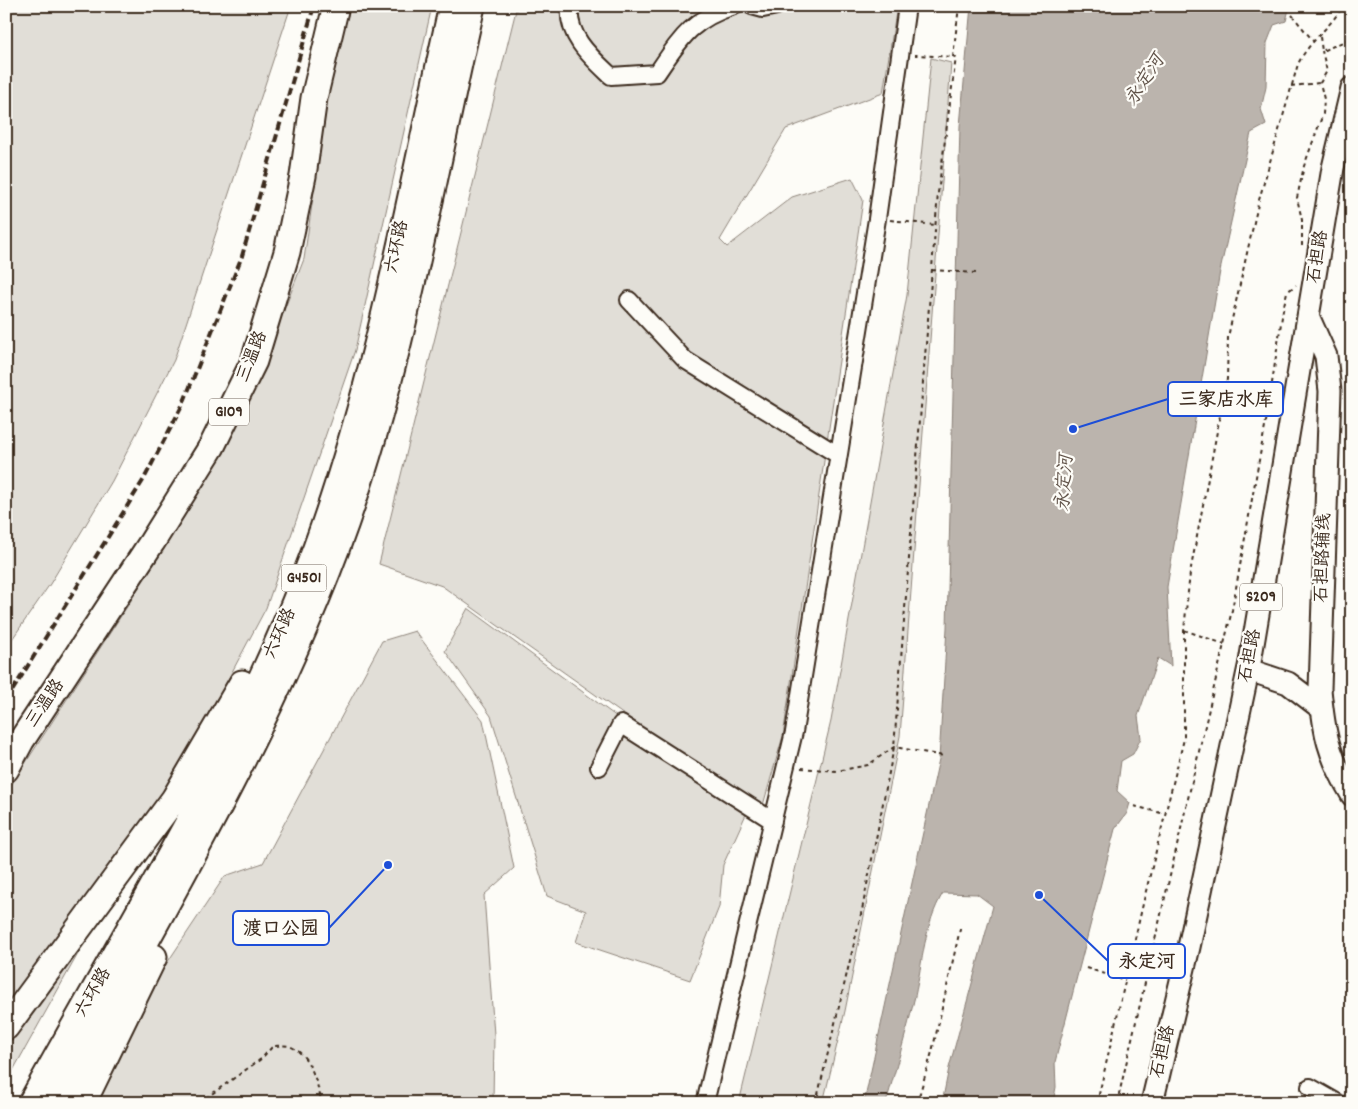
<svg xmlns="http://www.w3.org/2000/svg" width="1358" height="1109" font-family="Dekko,'LXGW WenKai TC',sans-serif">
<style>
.green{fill:#e1ded7;stroke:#8e847a}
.water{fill:#bbb4ad;stroke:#887d74}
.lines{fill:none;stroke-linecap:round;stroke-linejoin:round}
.minor-casing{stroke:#3b2a1e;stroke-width:20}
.major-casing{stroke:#3b2a1e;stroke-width:25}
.highway-casing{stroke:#3b2a1e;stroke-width:29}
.path{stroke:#3b2a1e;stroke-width:2;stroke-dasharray:4 4;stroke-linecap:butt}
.minor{stroke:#fdfcf7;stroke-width:16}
.major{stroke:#fdfcf7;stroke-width:21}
.highway{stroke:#fdfcf7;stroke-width:25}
.rail{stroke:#3b2a1e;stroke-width:4;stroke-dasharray:8 4;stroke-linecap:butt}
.labels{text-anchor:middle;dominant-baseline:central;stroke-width:4.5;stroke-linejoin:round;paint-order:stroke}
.shield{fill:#fdfcf7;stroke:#75695f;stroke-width:1}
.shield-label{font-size:16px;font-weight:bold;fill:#3b2a1e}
.street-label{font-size:18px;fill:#3b2a1e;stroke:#fdfcf7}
.water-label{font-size:19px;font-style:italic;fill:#615349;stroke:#fdfcf7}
.leader{fill:none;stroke:#1d4ed8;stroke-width:2}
.callout-dot{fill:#1d4ed8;stroke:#fdfcf7;stroke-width:2}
.callout{fill:#fdfcf7;stroke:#1d4ed8;stroke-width:2}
.callout-label{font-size:19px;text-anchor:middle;font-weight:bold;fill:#3b2a1e}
</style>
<rect width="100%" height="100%" fill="#fdfcf7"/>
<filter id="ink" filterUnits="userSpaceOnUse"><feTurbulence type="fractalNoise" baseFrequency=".02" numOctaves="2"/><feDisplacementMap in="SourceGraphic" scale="10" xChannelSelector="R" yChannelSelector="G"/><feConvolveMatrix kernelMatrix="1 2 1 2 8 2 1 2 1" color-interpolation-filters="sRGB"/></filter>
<g filter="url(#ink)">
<path class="green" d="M6 6H291L174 360 112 481 50 584 6 648Z
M351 6H432L355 350 266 608 166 796 6 1083V793L130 602 246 408 304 259 333 61Z
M517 6H897L883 93 786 129 720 240 727 247 792 197 852 178 863 200 783 736 761 812 442 586 379 564Z
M931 58 951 63 900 736 845 1011 823 1103H739L831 721 907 295Z
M468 608 747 812 723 865 719 907 690 980 576 942 586 911 547 896 491 716 445 651Z
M415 631 483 720 514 868 484 895 494 1035 493 1103H82L115 1041 225 876 263 863 382 641Z"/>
<path class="water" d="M971 6H1288L1289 9 1286 21 1274 25 1267 43 1266 87 1261 109 1266 125 1251 133 1220 271 1167 587 1171 666 1158 658 1138 716 1141 738 1133 754 1121 761 1117 791 1130 803 1127 813 1115 829 1055 1062 1056 1087 1053 1103H942L949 1068 993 906 977 894 943 893C924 925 923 961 915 996 907 1032 896 1067 886 1103H864L939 759 947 628 960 126Z"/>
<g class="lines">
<g class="minor-casing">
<path id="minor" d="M570 6C566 36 592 58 611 76L657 73C681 38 692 19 734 6
M752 6 763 9 777 6
M629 300 685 360 838 455
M599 767 621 724 773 821
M1310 1087 1338 1103
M705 1103 794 732 877 219 907 6"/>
</g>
<g class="major-casing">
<path id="major" d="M1309 318 1326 356 1330 391 1320 689C1324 733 1328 755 1352 795
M1249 670 1288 683 1322 709
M1152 1103 1189 947 1250 662 1333 168 1352 88"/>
</g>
<g class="highway-casing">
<path id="highway" d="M6 769 21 741 152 542 212 446 254 361 287 252 303 176 314 98 336 6
M6 1027 174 799 242 683
M31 1103C131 921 244 743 316 548 380 373 411 188 452 6
M56 1103C155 923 265 740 337 547 402 373 430 187 472 6
M83 1103 154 957"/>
</g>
<path class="path" d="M1292 15 1314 42
M1320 37 1322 51 1352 38
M953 57 959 6
M1291 86 1320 83
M890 220 935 225
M1302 246V220L1297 198 1304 166 1323 114 1324 99 1320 83 1327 71 1322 51
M932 270 976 273
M1184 630 1224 644
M801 768 837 771 868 765 894 747 944 756
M1134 806 1165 814
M1086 968 1125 980
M199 1103 261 1059 273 1046C278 1046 285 1045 289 1046 311 1054 317 1084 322 1103
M816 1103 862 910 894 747 938 193 956 57 915 55
M917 1103 932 1052 961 925
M1097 1103 1146 891 1184 739V630L1190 573 1227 379 1228 337 1259 200 1298 64C1309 41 1330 28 1343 6
M1117 1103 1232 610 1267 416 1283 310 1287 292 1296 285"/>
<use href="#minor" class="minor"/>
<use href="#major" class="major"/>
<use href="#highway" class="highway"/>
<path class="rail" d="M6 701 144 479 183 404 242 256 314 6"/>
</g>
</g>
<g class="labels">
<g class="shield">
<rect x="209" y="398.5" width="40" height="27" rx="4"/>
<rect x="281.5" y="564.5" width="45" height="27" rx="4"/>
<rect x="1240" y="583.5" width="42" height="27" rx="4"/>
</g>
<g class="shield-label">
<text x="229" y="412">G109</text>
<text x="304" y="578">G4501</text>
<text x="1261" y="597">S209</text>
</g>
<g class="street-label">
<text transform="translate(398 247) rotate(-78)">六环路</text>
<text transform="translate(1319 257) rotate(-81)">石担路</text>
<text transform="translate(253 357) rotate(-68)">三温路</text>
<text transform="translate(1324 558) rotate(-88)">石担路辅线</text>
<text transform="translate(281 634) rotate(-66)">六环路</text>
<text transform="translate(1251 656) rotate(-79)">石担路</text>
<text transform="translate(46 704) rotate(-56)">三温路</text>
<text transform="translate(94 993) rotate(-60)">六环路</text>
<text transform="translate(1164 1052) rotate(-77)">石担路</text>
</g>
<g class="water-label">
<text transform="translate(1146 81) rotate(-57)">永定河</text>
<text transform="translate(1066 483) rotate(-86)">永定河</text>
</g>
</g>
<path class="leader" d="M1073 429L1168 399M388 865L329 928M1039 895L1108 961"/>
<g class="callout-dot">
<circle cx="1073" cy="429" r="5"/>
<circle cx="388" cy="865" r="5"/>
<circle cx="1039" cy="895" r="5"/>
</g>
<g class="callout">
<rect x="1168" y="382" width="115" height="34" rx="5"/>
<rect x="233" y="911" width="96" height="34" rx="5"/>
<rect x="1108" y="944" width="77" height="34" rx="5"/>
</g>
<g class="callout-label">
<text x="1226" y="405">三家店水库</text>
<text x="281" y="934">渡口公园</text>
<text x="1147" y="967">永定河</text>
</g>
<rect width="1358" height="1109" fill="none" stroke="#fdfcf7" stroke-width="25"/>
<rect x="12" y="12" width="1333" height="1084" fill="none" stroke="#3b2a1e" stroke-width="2" filter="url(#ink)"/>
</svg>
